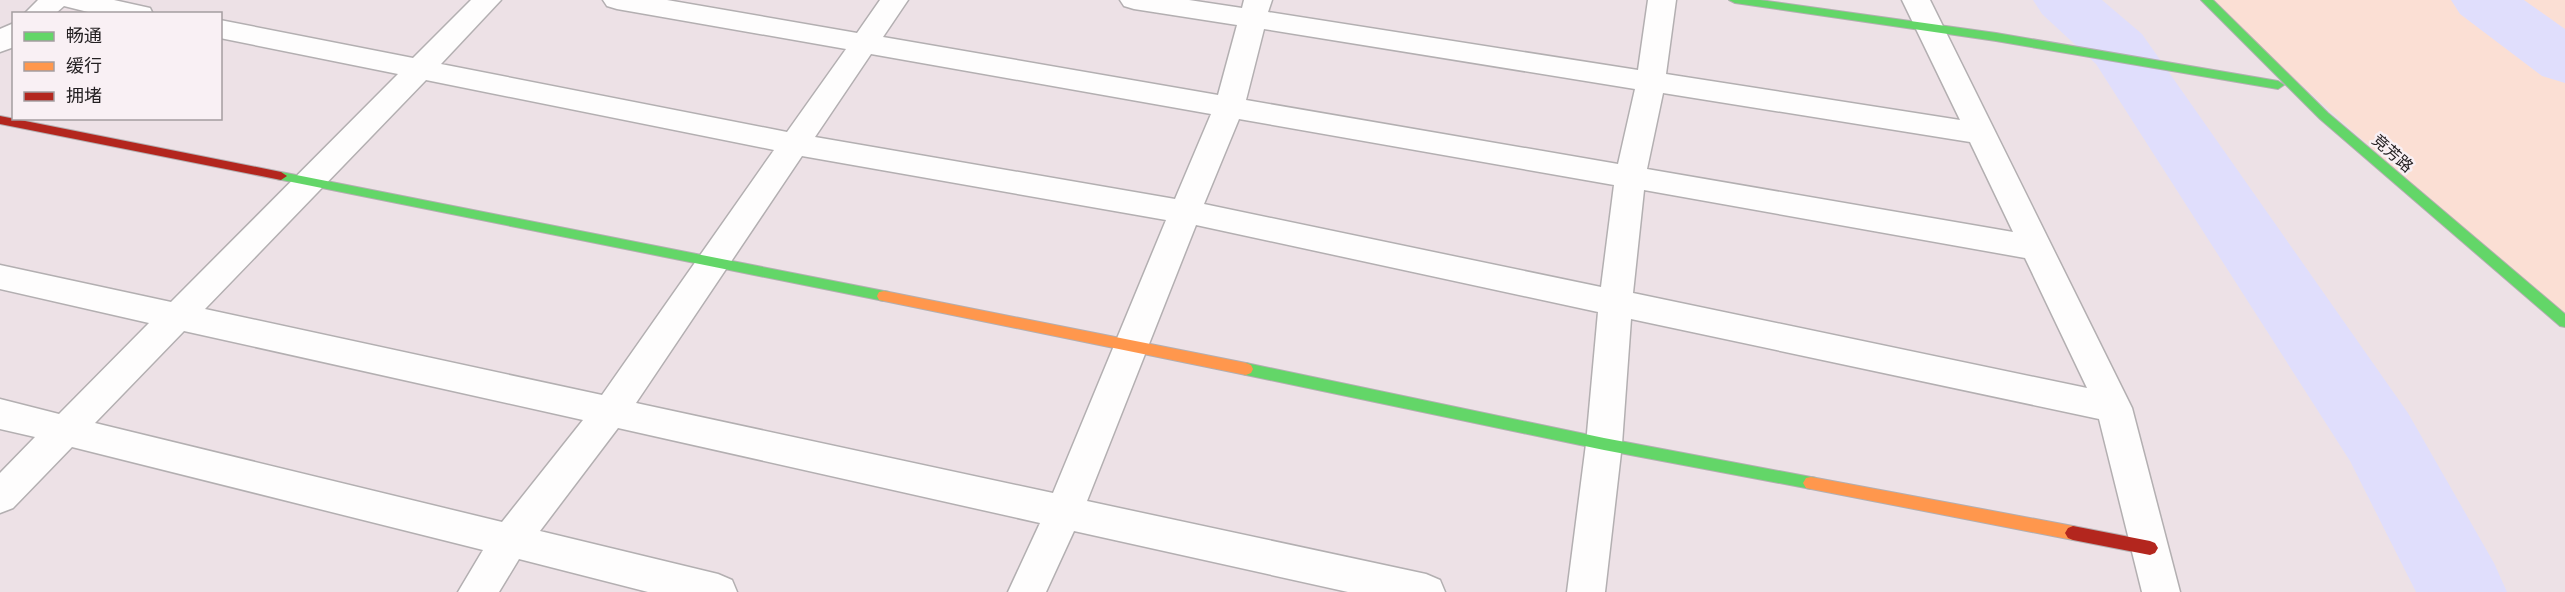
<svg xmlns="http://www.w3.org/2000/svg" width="2565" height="592" font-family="'PT Sans','Noto Sans SC',sans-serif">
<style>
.built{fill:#ede1e6;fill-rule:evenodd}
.green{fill:#fbdfd4}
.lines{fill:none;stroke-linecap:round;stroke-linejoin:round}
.river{fill:#e0defc;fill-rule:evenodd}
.street-casing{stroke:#b3afb1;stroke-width:3}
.fast-casing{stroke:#b3afb1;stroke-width:2}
.slow-casing{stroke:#b3afb1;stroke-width:2}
.jam-casing{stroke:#b3afb1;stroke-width:2}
.street{fill:#fefdfd;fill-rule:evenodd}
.fast{fill:#63d668;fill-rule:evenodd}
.slow{fill:#ff974d;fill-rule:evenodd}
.jam{fill:#b3261e;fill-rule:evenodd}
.labels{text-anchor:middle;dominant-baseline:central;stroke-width:5;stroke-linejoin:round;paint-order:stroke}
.street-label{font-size:16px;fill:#242022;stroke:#f9f0f4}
</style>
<rect width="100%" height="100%" fill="#f7f2f4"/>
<path class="built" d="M0 0H2565V592H0ZM14 14H220V118H14Z"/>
<path class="green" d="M2207 0H2482L2528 34 2484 0H2565V322Z"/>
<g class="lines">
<path class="river" d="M2033 0H2102L2142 34 2408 413 2494 563 2507 592H2416L2350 461 2096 64 2042 14Z
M2451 0H2524L2565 29V83L2542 76 2460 14Z"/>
<g class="street-casing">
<path id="street" d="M38 0H114L150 8 153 14H96L64 6 55 14H24Z
M471 0H501L441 64 787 132 846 49 617 9 607 6 603 0H667L857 33 880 0H908L883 37 1218 95 1237 25 1134 9 1124 6 1120 0H1189L1242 8 1244 0H1272L1268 12 1638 70 1648 0H1676L1666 74 1960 120 1902 0H1930L2132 408 2180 592H2142L2099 419 1631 319 1622 444 1605 592H1567L1586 444 1598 312 1196 225 1087 501 1426 574 1440 580 1445 592H1348L1074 531 1046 592H1008L1040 523 618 428 540 531 718 574 732 580 737 592H648L519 559 499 592H458L483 550 72 447 13 508 0 513V473L35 437 0 429V399L59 414 149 323 0 289V265L171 302 398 74 220 38V20L413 58ZM1264 29 1635 89 1618 164 1246 100ZM871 54 1211 114 1175 199 815 137ZM426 80 774 150 602 395 205 309ZM1663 93 1970 142 2013 232 1647 169ZM1239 119 1614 185 1601 287 1204 204ZM802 156 1166 220 1053 493 636 403ZM1644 190 2025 258 2087 388 1633 293ZM184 331 583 420 502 522 95 423Z
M14 23V47L0 52V29Z"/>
</g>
<g class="fast-casing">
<path id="fast" d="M1729 0H1760L1996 33 2278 81 2284 85 2278 89 1996 41 1735 3Z
M2201 0H2213L2328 113 2565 314V327L2560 326 2320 119Z
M281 172 884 291 889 292 891 296 889 300 884 301 277 179 275 176Z
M1246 363 1604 438 1811 477 1816 478 1819 483 1816 488 1811 489 1604 450 1246 375 1241 373 1239 369 1241 365Z"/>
</g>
<g class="slow-casing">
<path id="slow" d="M884 291 1246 363 1251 365 1253 369 1251 373 1246 375 884 301 879 300 877 296 879 292Z
M1811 477 2073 526 2078 528 2081 533 2078 538 2073 540 1811 489 1806 488 1803 483 1806 478Z"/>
</g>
<g class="jam-casing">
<path id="jam" d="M0 116 281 172 287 176 281 180 0 124Z
M2073 526 2150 541 2155 543 2158 548 2155 553 2150 555 2073 540 2068 538 2065 533 2068 528Z"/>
</g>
<use href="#street" class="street"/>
<use href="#fast" class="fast"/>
<use href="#slow" class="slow"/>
<use href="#jam" class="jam"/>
</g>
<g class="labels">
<g class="street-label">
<text transform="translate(2393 153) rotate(41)">竞芳路</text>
</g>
</g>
<rect x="12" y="12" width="210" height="108" fill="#f9f0f4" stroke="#a49da0" stroke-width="1.5"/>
<rect x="24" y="32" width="30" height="9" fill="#63d668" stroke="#a49da0" stroke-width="1.5"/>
<text x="66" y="42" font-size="18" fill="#242022">畅通</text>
<rect x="24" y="62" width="30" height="9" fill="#ff974d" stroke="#a49da0" stroke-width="1.5"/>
<text x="66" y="72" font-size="18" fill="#242022">缓行</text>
<rect x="24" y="92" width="30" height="9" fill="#b3261e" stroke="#a49da0" stroke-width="1.5"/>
<text x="66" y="102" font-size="18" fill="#242022">拥堵</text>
</svg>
